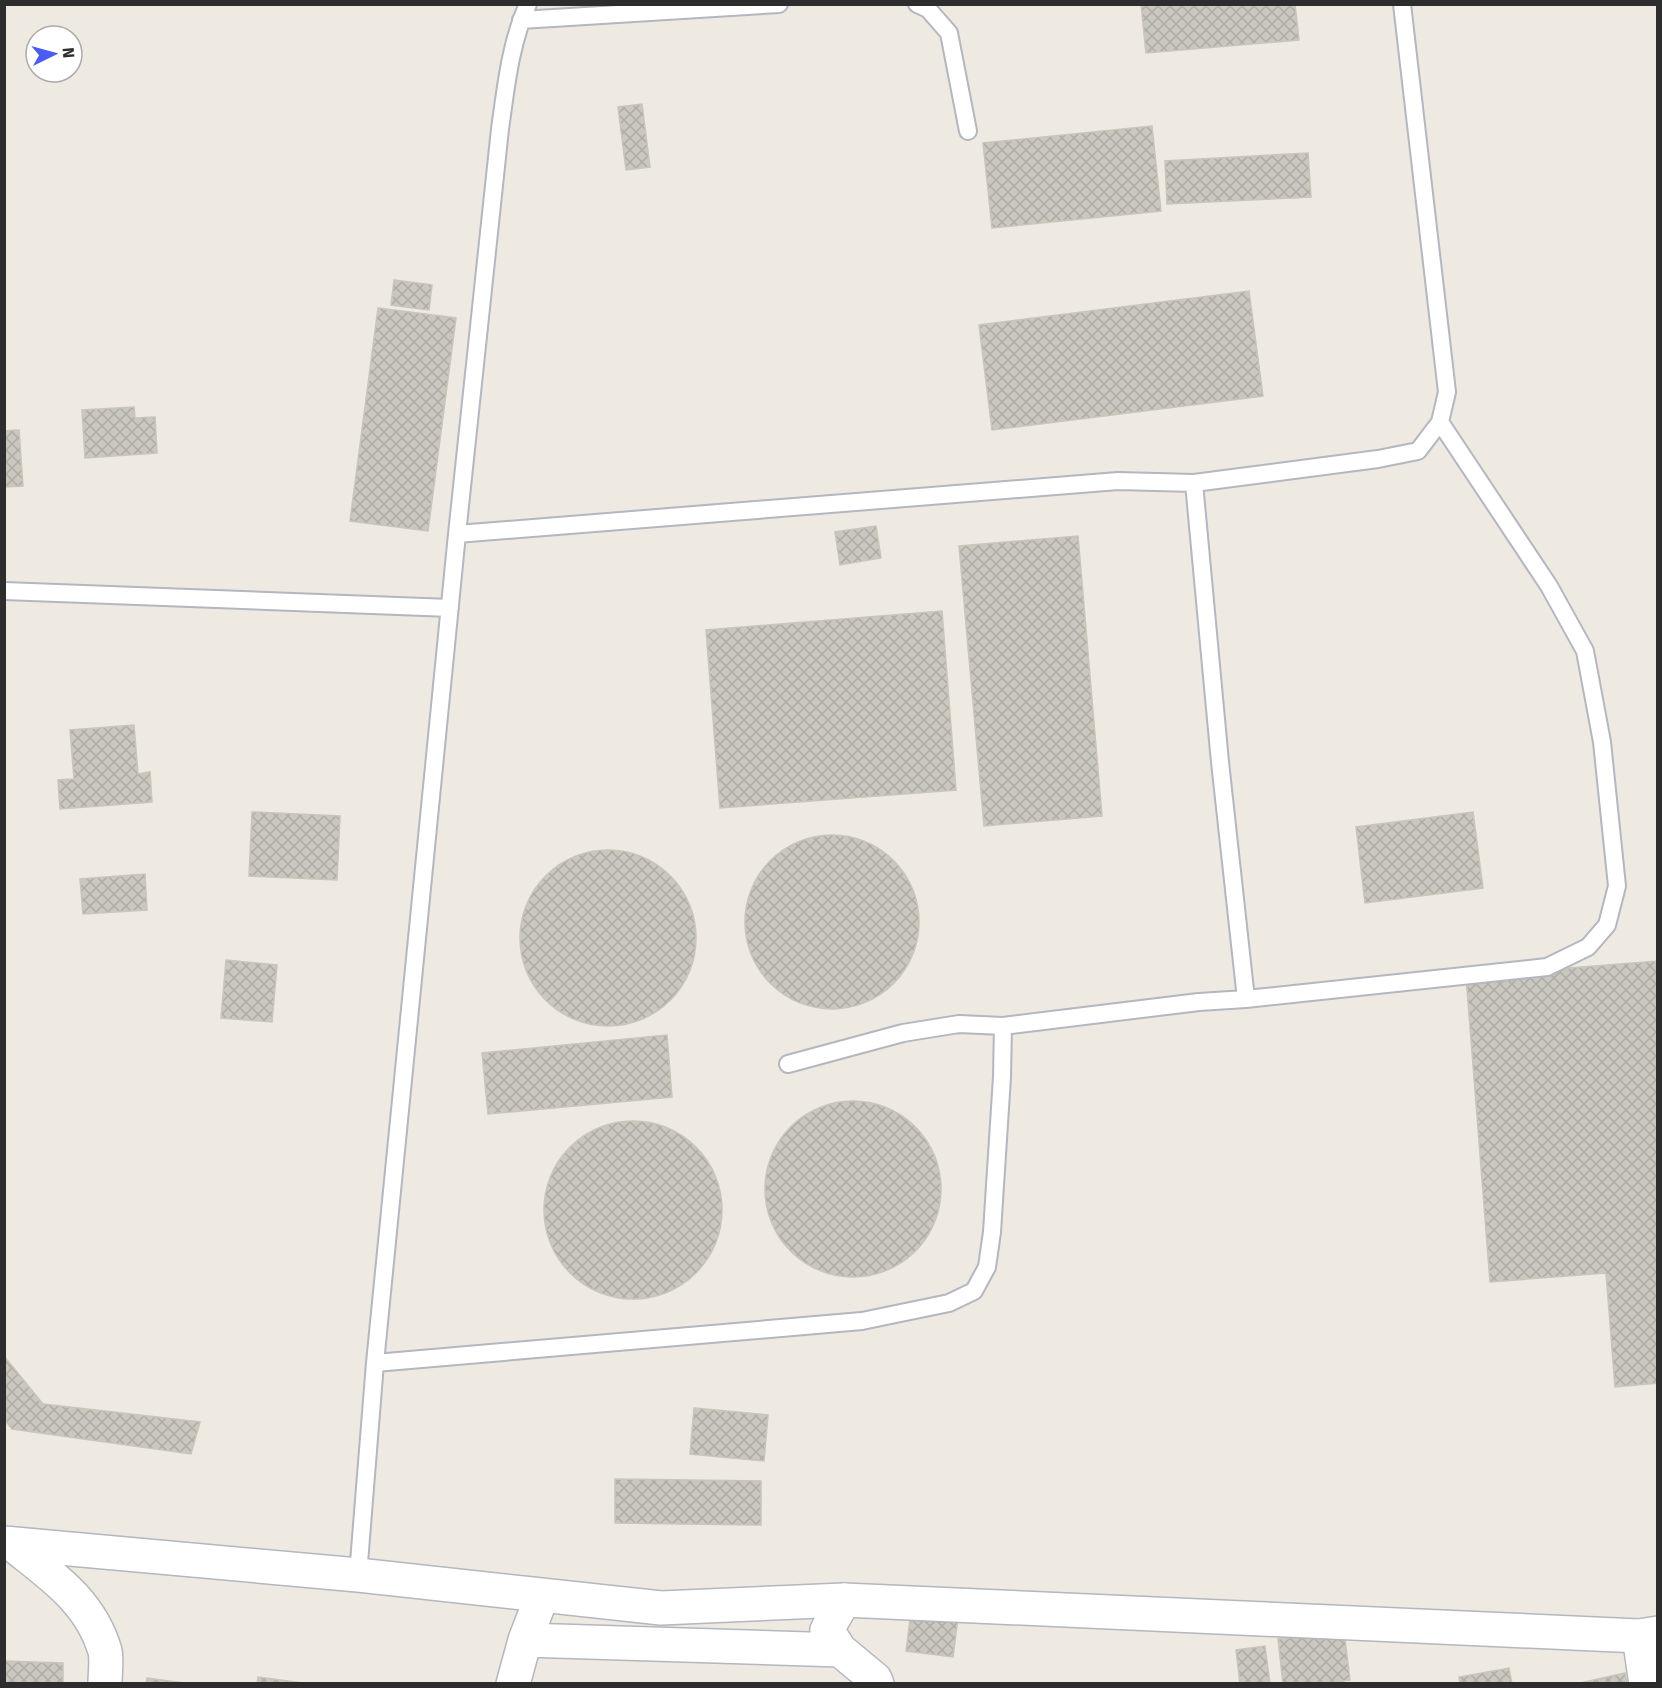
<svg xmlns="http://www.w3.org/2000/svg" width="1662" height="1688" font-family="'Fira Sans',sans-serif">
<style>
.building{fill:url(#building-cross-hatch);stroke:#cac5ba;stroke-width:1.5}
.lines{fill:none;stroke-linecap:round;stroke-linejoin:round}
.service-casing{stroke:#b4b6c0;stroke-width:20}
.minor-casing{stroke:#b4b6c0;stroke-width:36}
.tertiary-casing{stroke:#b4b6c0;stroke-width:36}
.service{stroke:#fff;stroke-width:16}
.minor{stroke:#fff;stroke-width:33}
.tertiary{stroke:#fff;stroke-width:33}
</style>
<defs>
<pattern id="building-cross-hatch" width="8" height="8" patternUnits="userSpaceOnUse" patternTransform="scale(1.5)"><rect width="8" height="8" fill="#cac7bf"/><path d="M0 0l8 8M0 8l8-8" fill="none" stroke="#aeaba4"/></pattern>
</defs>
<rect width="100%" height="100%" fill="#eee9e1"/>
<path class="building" d="M1141 4H1295L1299 40 1146 53Z
M642 104 650 167 626 170 618 107Z
M1152 126 1161 211 992 228 983 143Z
M1308 153 1311 197 1167 204 1165 161Z
M394 280 432 285 429 310 391 305Z
M1249 291 1263 396 992 430 979 325Z
M378 308 456 318 428 531 350 521Z
M134 407 135 418 155 417 157 453 85 458 82 410Z
M19 430 23 486 4 487V431Z
M876 526 881 558 840 565 835 532Z
M1078 536 1102 816 984 826 959 546Z
M942 611 956 790 720 808 706 630Z
M134 725 138 774 150 772 152 802 60 809 58 780 74 779 70 730Z
M252 812 340 816 337 880 249 876Z
M1473 812 1483 888 1365 903 1356 827Z
M745 922a87 87 0 1 1 174 0a87 87 0 1 1-174 0Z
M520 938a88 88 0 1 1 176 0a88 88 0 1 1-176 0Z
M145 874 147 910 83 914 80 879Z
M226 960 277 965 272 1022 221 1018Z
M1658 961V1383L1615 1387 1606 1273 1490 1282 1466 976Z
M667 1035 672 1097 488 1114 482 1053Z
M765 1189a88 88 0 1 1 176 0a88 88 0 1 1-176 0Z
M544 1210a89 89 0 1 1 178 0a89 89 0 1 1-178 0Z
M4 1356 43 1404 200 1422 191 1454 12 1429 4 1419Z
M694 1408 768 1415 764 1461 690 1454Z
M615 1479 761 1481V1525L615 1523Z
M911 1612 958 1618 953 1657 906 1651Z
M1344 1631 1350 1680 1321 1684H1283L1278 1639Z
M1265 1646 1270 1684H1240L1236 1650Z
M4 1661 63 1663V1684H4Z
M1509 1668 1512 1684H1460L1459 1677Z
M1625 1673 1627 1684H1576Z
M258 1677 310 1684H257Z
M147 1678 191 1684H146Z"/>
<g class="lines">
<g class="service-casing">
<path id="service" d="M917 4 928 9 949 33 968 131
M521 20 779 4
M1194 483 1220 762 1246 999
M457 534 1118 481 1194 483 1378 459 1418 451 1440 422 1447 392 1402 4
M4 591 450 608
M788 1064 903 1033 959 1024 1003 1026 1199 1002 1246 999 1547 967 1588 947 1607 925 1617 886 1602 742 1585 651 1549 586 1440 422
M375 1363 862 1321 949 1303 974 1291 987 1267 992 1232 1002 1077 1003 1026
M358 1575 375 1363 457 534 500 129C506 87 510 44 528 4"/>
</g>
<g class="minor-casing">
<path id="minor" d="M12 1544C50 1575 90 1600 105 1651 107 1660 105 1673 105 1684
M844 1600 827 1630 840 1650 875 1679 877 1684
M1639 1636 1646 1684
M525 1640 840 1650
M513 1684 525 1640 542 1596"/>
</g>
<g class="tertiary-casing">
<path id="tertiary" d="M4 1543 358 1575 661 1608 844 1600 1639 1636 1658 1633"/>
</g>
<use href="#service" class="service"/>
<use href="#minor" class="minor"/>
<use href="#tertiary" class="tertiary"/>
</g>
<rect width="1662" height="1688" fill="none" stroke="#2d2d2d" stroke-width="12"/>
<g transform="translate(54 54) rotate(85)"><circle r="28" fill="#ffffff" stroke="#ababab" stroke-width="1.5"/>
<path d="M0-4.5L10 22L0 15L-10 22Z" fill="#4a5cf2"/>
<text y="-9" font-size="16" font-weight="bold" text-anchor="middle" fill="#2d2d2d">N</text>
</g>
</svg>
